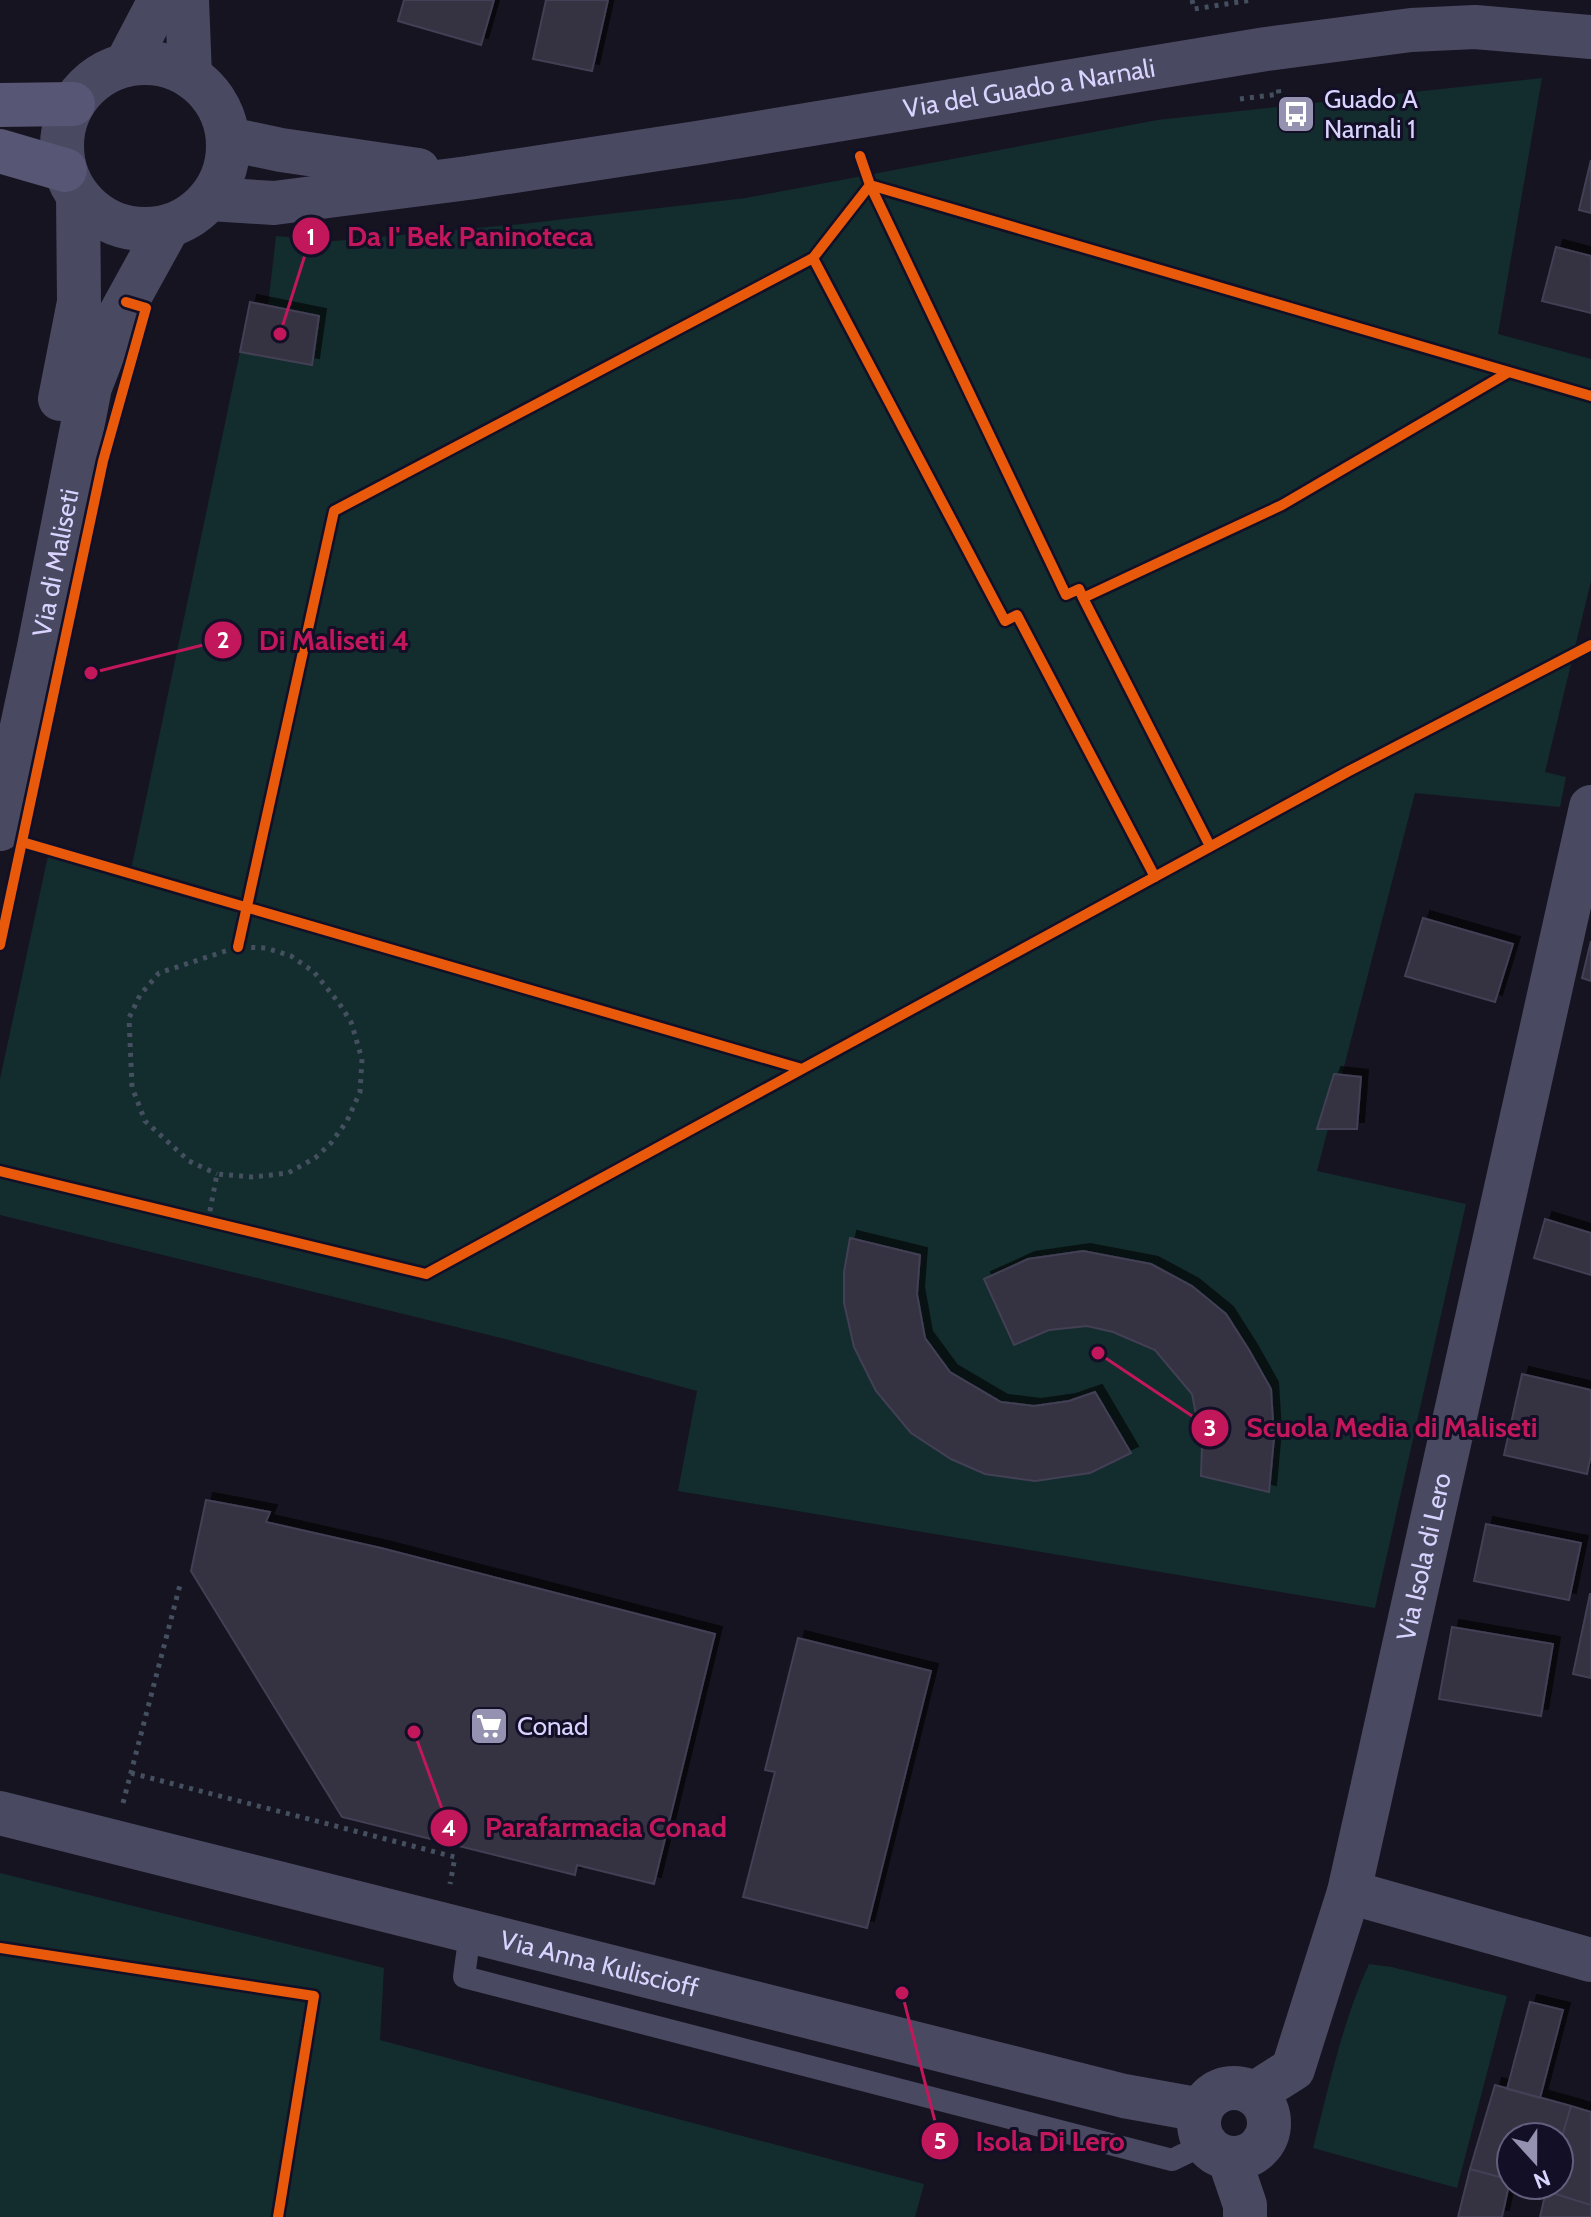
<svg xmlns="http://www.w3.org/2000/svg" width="1591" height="2217" font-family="Cabin,sans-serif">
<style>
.green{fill:#132c2d}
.building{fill:#343243;stroke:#433f54;stroke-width:2;filter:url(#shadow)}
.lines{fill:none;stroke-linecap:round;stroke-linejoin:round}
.path{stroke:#44505f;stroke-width:5;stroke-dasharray:4 6;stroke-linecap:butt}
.service{stroke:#4a4962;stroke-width:22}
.minor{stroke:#4a4962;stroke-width:44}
.tertiary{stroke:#4a4962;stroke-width:44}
.secondary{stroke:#575674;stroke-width:44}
.cycleway-casing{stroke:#130f26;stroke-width:15}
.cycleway{stroke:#e8590c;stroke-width:10}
.labels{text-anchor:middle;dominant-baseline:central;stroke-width:6;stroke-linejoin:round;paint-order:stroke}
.street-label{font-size:26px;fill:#d9d4ff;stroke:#130f26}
.poi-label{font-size:26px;fill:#d9d4ff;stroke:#130f26;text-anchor:start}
.leader{fill:none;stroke:#c2185b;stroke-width:3}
.callout-dot{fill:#c2185b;stroke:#130f26;stroke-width:3}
.mark-label{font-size:24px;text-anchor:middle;font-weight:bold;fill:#fff}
.callout-label{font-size:28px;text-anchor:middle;font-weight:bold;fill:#c2185b;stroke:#130f26;stroke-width:6;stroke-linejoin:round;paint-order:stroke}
</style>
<defs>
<filter id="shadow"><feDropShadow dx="7" dy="-7" stdDeviation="0" flood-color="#0009"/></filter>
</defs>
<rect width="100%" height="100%" fill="#161421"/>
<path class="green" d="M1542 78 1498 334 1591 359V581L1545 772 1566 777 1560 807 1415 793 1317 1171 1466 1204 1375 1608 678 1491 697 1391 505 1339 0 1215V1079L49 851 131 870 240 352 312 365 319 316 268 306 276 236 334 241 522 224 746 198 1157 120Z
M0 1873 384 1968 380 2040 924 2184 915 2217H0Z
M1369 1964 1392 1967 1507 1996 1457 2188 1313 2148C1329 2087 1342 2022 1369 1964Z"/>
<path class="building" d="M404 0H494L481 45 398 21Z
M546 0H608L592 71 533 59Z
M1591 160V213L1579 210Z
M1556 247 1591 256V313L1542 301Z
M250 302 319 316 312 365 240 352Z
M1423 918 1513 944 1495 1002 1405 976Z
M1591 941V981L1582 978Z
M1334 1074 1361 1077 1357 1129H1317Z
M1545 1219 1591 1233V1275L1534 1258Z
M850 1238 920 1255 917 1294 925 1338 950 1372 1001 1402 1034 1406 1069 1401 1095 1392 1131 1453 1090 1473 1035 1481 985 1474 951 1459 911 1433 876 1391 854 1347 844 1303V1272Z
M1083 1251 1151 1264 1192 1286 1226 1314 1249 1350 1271 1389 1274 1438 1269 1492 1201 1476 1202 1445 1192 1394 1155 1350 1113 1332 1087 1326 1049 1330 1014 1345 984 1279 1028 1259Z
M1522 1374 1591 1390V1455L1587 1474 1504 1455Z
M206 1500 270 1512 266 1522 381 1548 715 1634 654 1884 577 1865 575 1875 342 1817 191 1571Z
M1486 1524 1581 1543 1569 1600 1474 1581Z
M1590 1594H1591V1678L1573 1674Z
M1452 1627 1553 1644 1541 1716 1439 1699Z
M798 1638 931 1671 867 1928 743 1897 775 1772 765 1770Z
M1530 2002 1563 2010 1540 2098 1507 2089Z
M1495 2085 1571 2106 1559 2147V2137H1511V2180L1470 2169Z
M1571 2106 1591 2112V2205L1546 2191 1548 2185H1559V2147Z
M1470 2169 1510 2180 1502 2217H1458Z
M1526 2185H1548L1546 2191Z
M1546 2191 1591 2205V2217H1540Z"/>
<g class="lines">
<path class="path" d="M1192 0 1194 9 1252 0
M1240 99 1279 94 1278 87
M208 1221 217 1174 253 1177 288 1173 315 1158 331 1143 347 1121 360 1092 362 1059 351 1022 339 1003 314 972 291 956 266 948 238 947 159 973 140 995 129 1018 132 1087 145 1121 189 1161 217 1174
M131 1773 455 1857 450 1884
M123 1803 181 1581"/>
<path class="service" d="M470 1932 464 1977 1172 2160 1205 2144"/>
<g class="minor">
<path d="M1349 1892 1591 1960"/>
<circle cx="1234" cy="2123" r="35"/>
<path id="s1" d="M1255 2093 1293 2069 1349 1892 1591 807"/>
<path d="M1229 2158 1245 2205V2217"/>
</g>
<g class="tertiary">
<path d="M187 0 190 76"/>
<circle cx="145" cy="146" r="83"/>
<path d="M126 65 160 0"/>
<path d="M229 139 281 150 418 170"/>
<path id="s2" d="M210 199 274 203 468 178 697 143 1266 49 1411 30 1475 27 1591 37"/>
<path d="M60 399 79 302 78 196"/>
<path id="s3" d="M0 829 39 647 90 387 114 325 168 227"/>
<path id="s4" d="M0 1813 1124 2096 1201 2110"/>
</g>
<path class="secondary" d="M0 105 73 104
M0 151 65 170"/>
<g class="cycleway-casing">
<path id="cycleway" d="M860 156 870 185 1509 372
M1083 598 1079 589 1066 595 870 185 813 258 1005 621 1017 615 1155 877
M22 842 802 1069
M1210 846 1083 598 1282 505 1509 372 1591 396
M0 945 103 461 146 308 126 302
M238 947 334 511 813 258
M0 1171 426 1274 1349 771 1591 645
M0 1948 314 1996 278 2217"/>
</g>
<use href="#cycleway" class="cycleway"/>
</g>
<defs>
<g id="bus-square" transform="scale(2)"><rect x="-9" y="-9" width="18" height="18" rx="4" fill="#9591b1" stroke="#130f26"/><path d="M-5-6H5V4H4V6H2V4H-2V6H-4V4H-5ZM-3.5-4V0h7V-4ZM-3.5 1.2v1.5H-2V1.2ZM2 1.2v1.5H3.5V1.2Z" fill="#fff"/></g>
<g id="supermarket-square" transform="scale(2)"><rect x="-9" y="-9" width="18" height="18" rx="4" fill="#9591b1" stroke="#130f26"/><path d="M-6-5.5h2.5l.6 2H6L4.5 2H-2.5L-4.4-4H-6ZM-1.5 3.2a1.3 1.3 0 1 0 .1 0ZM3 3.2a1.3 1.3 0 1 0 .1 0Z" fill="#fff"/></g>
</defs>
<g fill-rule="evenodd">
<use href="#bus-square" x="1296" y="114"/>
<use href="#supermarket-square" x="489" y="1726"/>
</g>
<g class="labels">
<g class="street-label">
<text stroke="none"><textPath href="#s2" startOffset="828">Via del Guado a Narnali</textPath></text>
<text stroke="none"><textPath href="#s3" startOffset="272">Via di Maliseti</textPath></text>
<text stroke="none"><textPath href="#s1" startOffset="574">Via Isola di Lero</textPath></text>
<text stroke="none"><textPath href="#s4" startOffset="618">Via Anna Kuliscioff</textPath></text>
</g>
<g class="poi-label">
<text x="1324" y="99">Guado A<tspan x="1324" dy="30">Narnali 1</tspan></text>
<text x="517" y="1726">Conad</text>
</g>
</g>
<path class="leader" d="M280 334L311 236M91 673L223 640M1098 1353L1210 1428M414 1732L449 1828M902 1993L940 2141"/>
<g class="callout-dot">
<circle cx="280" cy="334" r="8"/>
<circle cx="91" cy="673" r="8"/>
<circle cx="1098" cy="1353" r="8"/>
<circle cx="414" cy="1732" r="8"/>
<circle cx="902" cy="1993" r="8"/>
<circle cx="311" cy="236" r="20"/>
<circle cx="223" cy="640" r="20"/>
<circle cx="1210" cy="1428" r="20"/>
<circle cx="449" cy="1828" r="20"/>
<circle cx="940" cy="2141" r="20"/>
</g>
<g class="mark-label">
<text x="311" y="245">1</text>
<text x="223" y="648">2</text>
<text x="1210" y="1436">3</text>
<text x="449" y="1836">4</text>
<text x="940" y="2149">5</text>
</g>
<g class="callout-label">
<text x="470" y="246">Da I' Bek Paninoteca</text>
<text x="334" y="650">Di Maliseti 4</text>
<text x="1392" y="1437">Scuola Media di Maliseti</text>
<text x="606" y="1837">Parafarmacia Conad</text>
<text x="1050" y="2151">Isola Di Lero</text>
</g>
<g transform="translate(1535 2161) rotate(159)"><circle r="38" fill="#130f26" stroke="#625e7d" stroke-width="2"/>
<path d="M0-6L14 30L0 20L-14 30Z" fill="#9591b1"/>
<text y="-12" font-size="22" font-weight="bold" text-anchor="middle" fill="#d9d4ff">N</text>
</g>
</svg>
